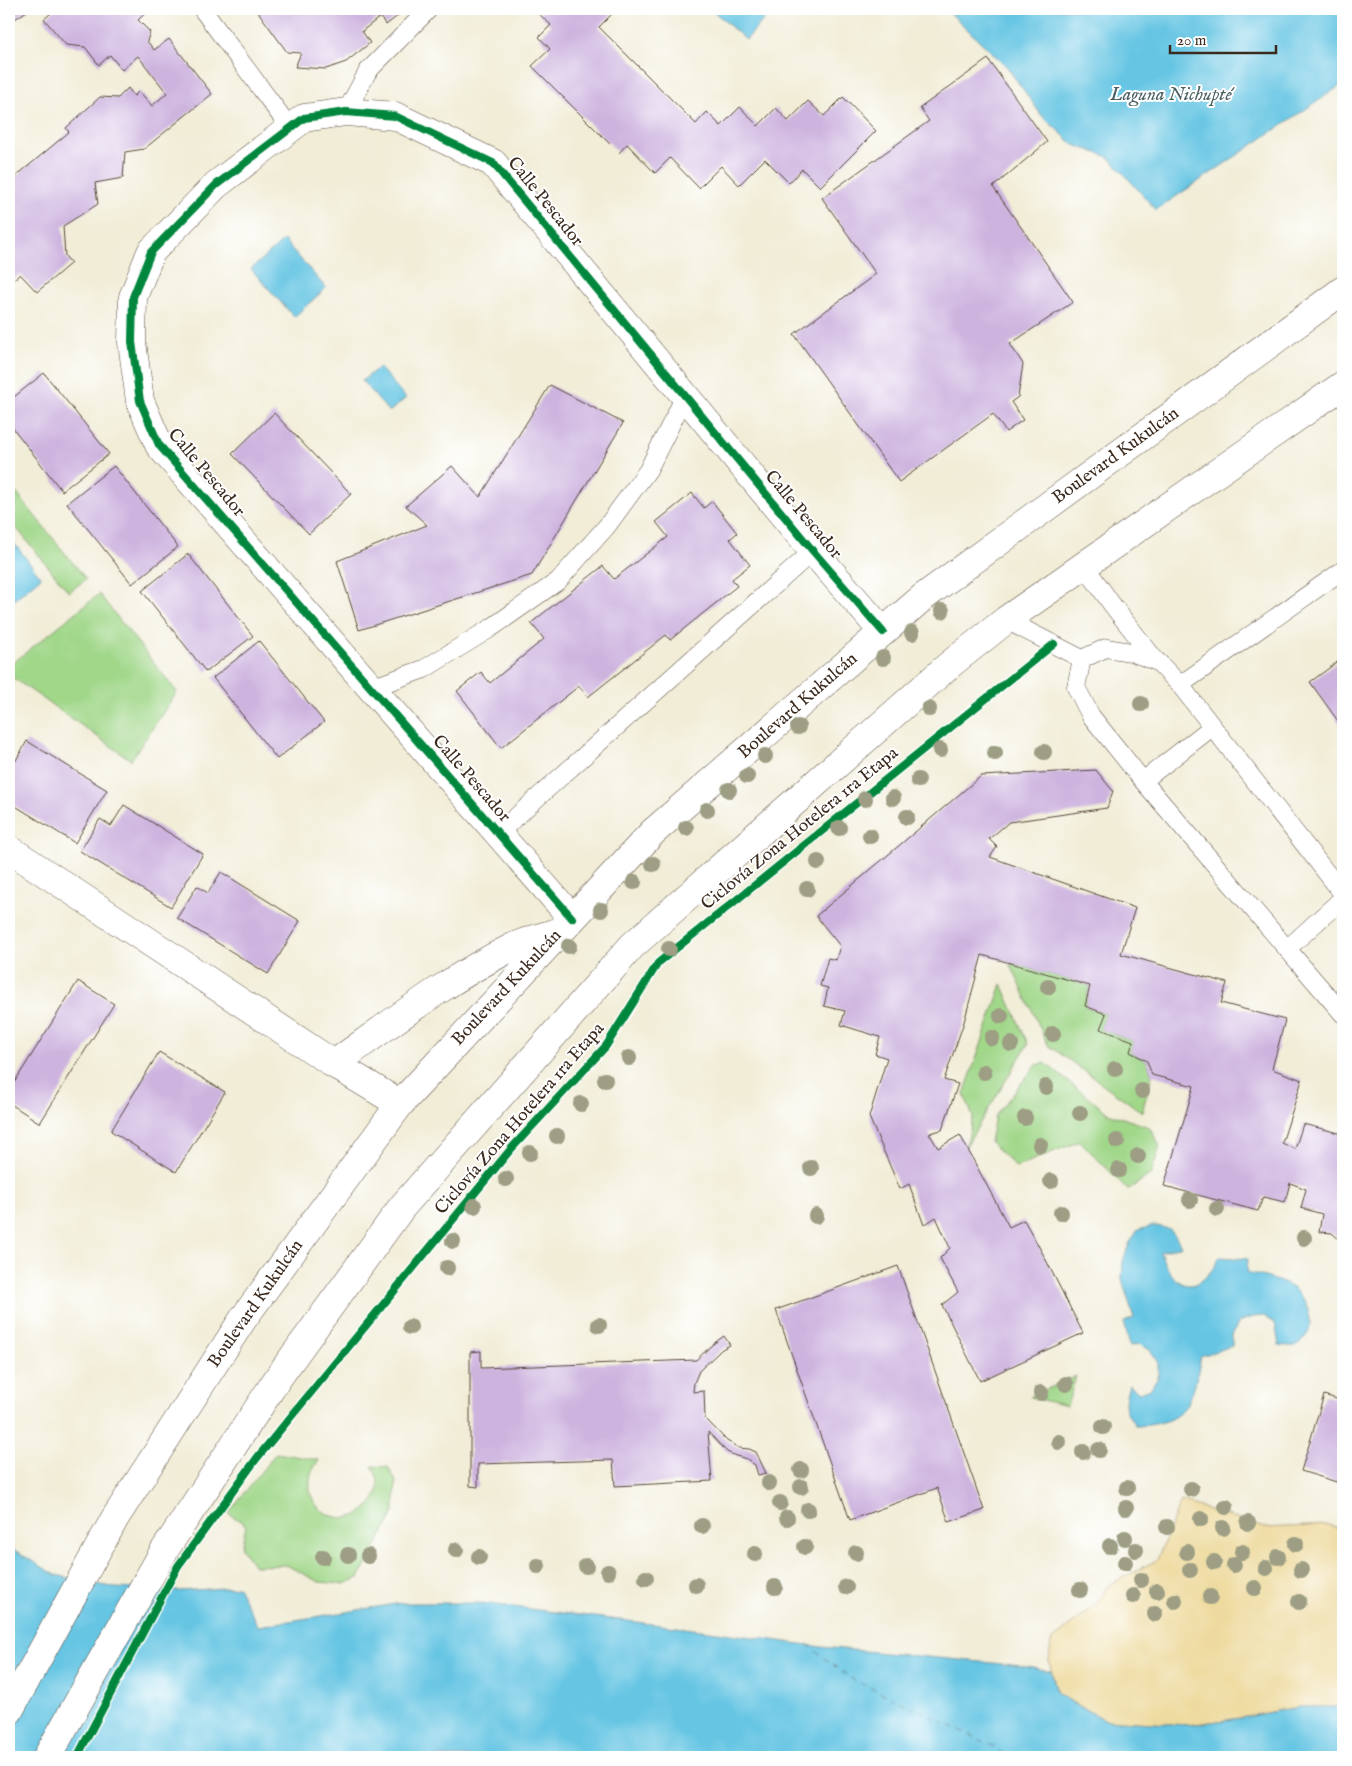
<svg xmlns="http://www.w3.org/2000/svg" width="1352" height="1766" font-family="'IM FELL English',serif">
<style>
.green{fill:#a0d789;stroke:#6e8054}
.sand{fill:#eeda9e;stroke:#94825e}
.water{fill:#65c5e3;stroke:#507880}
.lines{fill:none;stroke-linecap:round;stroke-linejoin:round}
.ferry{stroke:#4a6063;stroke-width:1;stroke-dasharray:6 5;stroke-linecap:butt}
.building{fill:#cdb4df}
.lane-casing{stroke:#56473a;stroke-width:19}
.street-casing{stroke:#56473a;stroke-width:29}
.primary-casing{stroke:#56473a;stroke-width:29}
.lane{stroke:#fff;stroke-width:18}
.street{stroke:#fff;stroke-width:28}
.primary{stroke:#fff;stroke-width:28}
.cycleway-casing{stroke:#fff;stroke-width:11}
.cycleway{stroke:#00873e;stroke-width:8}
.tree{fill:#9d9e83}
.labels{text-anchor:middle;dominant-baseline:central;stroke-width:4;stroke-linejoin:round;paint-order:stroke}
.street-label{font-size:18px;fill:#3b2a1e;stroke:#fff}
.water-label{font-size:19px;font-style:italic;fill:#4a6063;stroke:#fff}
</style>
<rect width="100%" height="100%" fill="#fff"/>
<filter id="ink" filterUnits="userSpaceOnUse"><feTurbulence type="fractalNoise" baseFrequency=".02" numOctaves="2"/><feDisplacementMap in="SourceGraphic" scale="10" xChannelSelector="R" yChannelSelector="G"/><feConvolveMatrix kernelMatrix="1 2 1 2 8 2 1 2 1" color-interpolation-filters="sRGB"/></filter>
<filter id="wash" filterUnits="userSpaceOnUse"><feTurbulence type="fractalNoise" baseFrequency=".0096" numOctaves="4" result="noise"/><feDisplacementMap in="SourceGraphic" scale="20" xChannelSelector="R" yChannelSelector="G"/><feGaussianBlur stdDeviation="1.12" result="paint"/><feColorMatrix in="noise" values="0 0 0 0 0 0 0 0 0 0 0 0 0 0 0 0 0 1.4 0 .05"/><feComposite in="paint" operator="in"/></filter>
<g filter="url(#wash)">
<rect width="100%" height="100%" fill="#f1edd7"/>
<path class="green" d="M9 484 86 579 69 592 9 519Z
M99 594 177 692 131 760 9 675V666Z
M1010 963 1090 986 1085 1006 1106 1014 1100 1029 1133 1041 1130 1052 1147 1061 1152 1075 1142 1112 1048 1045Z
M1002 984 1028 1044 966 1146 973 1117 964 1094Z
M1045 1063 1108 1113 1149 1127 1160 1146 1151 1174 1128 1190 1080 1141 1016 1167 990 1142 995 1116 1036 1065Z
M1076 1376 1067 1406 1030 1397Z
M276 1453 319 1460C315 1466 310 1473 310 1481 306 1519 358 1533 376 1496 380 1486 378 1475 372 1466L388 1467 396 1481 394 1513 359 1578 344 1584 319 1582 286 1565 254 1566 241 1548 246 1525 228 1513Z"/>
<path class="sand" d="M1181 1501 1265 1528 1328 1525 1343 1529V1707H1298L1241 1718 1188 1725 1135 1722 1106 1720 1075 1704 1057 1693 1049 1661 1051 1641 1098 1603 1107 1586 1157 1560Z"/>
<path class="water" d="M711 9H766L770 12 746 40Z
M946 9H1343V84L1156 210 1109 157 1074 145 1042 116 1007 67Z
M284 240 326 288 294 317 251 269Z
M379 367 406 398 389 412 362 381Z
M9 537 41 577 9 604Z
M1152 1226C1170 1227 1174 1231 1181 1246L1160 1252C1175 1292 1198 1298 1220 1257L1248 1259 1247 1272C1263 1277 1282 1280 1295 1290 1311 1304 1319 1336 1294 1346 1290 1347 1283 1345 1279 1345L1275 1323 1264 1316 1252 1317 1239 1322 1232 1335V1346L1201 1356C1192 1402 1188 1424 1136 1426 1123 1409 1123 1404 1129 1385L1139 1393 1150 1389 1158 1378V1361L1150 1350 1139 1344 1130 1346 1124 1322 1134 1318 1122 1280 1123 1261 1129 1244 1138 1230Z
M9 1547 56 1575 115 1588 180 1591 238 1587 258 1626 402 1603H481L717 1632 821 1647 1013 1665 1051 1671 1057 1693 1078 1706 1106 1720 1135 1722 1188 1725 1241 1718 1298 1707H1343V1757H9Z"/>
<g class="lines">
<path class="ferry" d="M807 1644 850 1678 991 1745 1007 1757"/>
</g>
<g id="blocks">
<path class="building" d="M9 9H30L9 23Z
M56 9H150L138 20 150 32 147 41 154 50 169 39 212 94 144 149 125 152 123 178 95 183 98 204 63 226 65 256 71 263 37 292 20 274 9 284V182L69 132 66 128 100 97 118 98 128 88 134 96 139 91 152 106 167 93 138 56 122 70 110 55 99 65 85 47 66 45 44 19Z
M256 9H395L399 15 386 25 380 17 362 31 370 43 346 62 326 69 295 67 301 53 287 52Z
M544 9H613L615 11 599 27 696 124 707 112 721 126 740 107 758 126 776 108 788 121 808 101 824 116 843 97 876 131 820 187 802 169 789 183 765 159 739 185 721 166 699 188 670 158 655 173 627 144 619 153 532 66 550 49 539 37 551 25 539 14Z
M988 59 1047 142 993 187 1073 302 1010 344 1023 364 1018 397 1011 402 1023 420 1006 432 993 414 899 482 794 334 876 274 822 198 929 121 920 108Z
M44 373 109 454 62 491 9 423V401Z
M550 385 623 423 532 575 359 630 337 561 427 525 406 506 452 466 480 497Z
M274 413 351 494 309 534 232 454Z
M114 466 178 547 132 584 67 503Z
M692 493 704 508 712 501 737 533 730 539 750 565 732 579 737 586 670 640 666 635 588 697 579 686 501 748 457 691 481 672 490 683 544 639 531 623 603 566 614 579 668 537 656 522Z
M188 554 253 636 206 672 142 591Z
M259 641 324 722 277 759 213 678Z
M1343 658V728L1310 682Z
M27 741 107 790 75 843 9 802V758L15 762Z
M1096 770 1113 791 1107 808 1009 822 989 839 997 847 990 857 1135 908 1121 954 1227 983 1221 1003 1285 1020 1272 1069 1302 1080 1282 1143 1295 1149 1303 1124 1343 1134V1152L1341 1160 1343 1161V1243L1332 1233 1319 1232 1322 1214 1301 1208 1306 1189 1290 1183 1285 1202 1263 1197 1258 1211 1164 1186 1194 1086 1152 1075 1147 1061 1130 1052 1133 1041 1100 1029 1106 1014 1085 1006 1090 986 982 955 964 1022 944 1080 958 1084 942 1130 929 1133 938 1148 960 1135 1009 1227 1024 1220 1043 1254 1083 1333 980 1381 942 1305 958 1292 940 1258 950 1248 936 1217 924 1225 909 1184 900 1189 869 1117 887 1058 875 1054 880 1037 841 1025 845 1011 824 1006 828 988 820 986 828 958 836 960 840 946 816 916 981 776Z
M124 805 203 854 171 907 80 851 100 819 111 826Z
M221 872 300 921 268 974 177 918 197 886 208 893Z
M78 981 114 1004 40 1123 9 1103V1091Z
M159 1052 225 1092 176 1172 111 1131Z
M898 1266 984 1510 949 1522 937 1488 850 1520 776 1310Z
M724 1336 730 1345 722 1349 699 1371 694 1383 693 1392 704 1391 705 1418 727 1441 739 1448 749 1449 756 1452 766 1473 758 1475 755 1465 747 1459 736 1456 727 1452 708 1432 712 1481 615 1486 613 1460 478 1464V1487L470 1486V1352L481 1351V1368L696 1360 713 1344Z
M1324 1395 1343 1401V1484L1301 1471Z"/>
</g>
</g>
<g filter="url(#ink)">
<use href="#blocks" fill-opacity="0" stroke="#56473a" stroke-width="1"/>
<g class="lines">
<g class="lane-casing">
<path id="lane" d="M202 9 290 128
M346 112 368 71 429 9
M1084 565 1113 606 1157 662
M1006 620 1082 659 1076 687 1091 716 1143 781 1343 1014
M1082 659 1106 648 1131 652 1158 662 1180 685 1343 894
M1180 685 1343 570
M371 688 424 669 491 628 558 581 607 526 648 470 685 396
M1143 781 1212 727
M498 833 813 551
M1287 949 1343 898"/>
</g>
<g class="street-casing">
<path id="street" d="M9 849 334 1064 400 1104
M572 918 159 445 140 401 132 342 133 297 151 252 216 185 304 118 346 112 395 116 493 163 813 551 883 632"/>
</g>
<g class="primary-casing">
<path id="primary" d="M334 1064C390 1024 451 977 513 947 527 940 542 937 557 932
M9 1711 115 1518 243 1319 400 1104 653 832 922 598 1343 290
M47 1757 164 1551 280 1375 402 1207 632 946 948 666 1006 620 1343 385"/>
</g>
<use href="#lane" class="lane"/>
<use href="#street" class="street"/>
<use href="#primary" class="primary"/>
<g class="cycleway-casing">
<path id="cycleway" d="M572 918 159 445 140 401 132 342 133 297 151 252 216 185 304 118 346 112 395 116 493 163 813 551 883 632
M77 1757 178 1566 257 1458 511 1149 606 1046 658 963 1054 644"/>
</g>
<use href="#cycleway" class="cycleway"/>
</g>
<g class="tree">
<circle cx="942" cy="611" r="8"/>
<circle cx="912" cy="633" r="8"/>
<circle cx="883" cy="658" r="8"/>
<circle cx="1141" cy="704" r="8"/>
<circle cx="929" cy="709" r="8"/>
<circle cx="798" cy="727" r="8"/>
<circle cx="940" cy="750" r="8"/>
<circle cx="1044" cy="752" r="8"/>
<circle cx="995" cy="753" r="8"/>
<circle cx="765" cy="756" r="8"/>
<circle cx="747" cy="776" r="8"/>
<circle cx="918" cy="780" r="8"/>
<circle cx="729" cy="790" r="8"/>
<circle cx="893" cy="798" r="8"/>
<circle cx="865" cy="799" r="8"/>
<circle cx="707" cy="810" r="8"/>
<circle cx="907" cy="817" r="8"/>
<circle cx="686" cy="828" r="8"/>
<circle cx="839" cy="828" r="8"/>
<circle cx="870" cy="836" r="8"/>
<circle cx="818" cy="862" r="8"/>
<circle cx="653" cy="864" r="8"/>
<circle cx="634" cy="882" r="8"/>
<circle cx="807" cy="889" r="8"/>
<circle cx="601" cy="910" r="8"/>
<circle cx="569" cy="946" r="8"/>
<circle cx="669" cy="949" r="8"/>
<circle cx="1048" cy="987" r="8"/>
<circle cx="1001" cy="1016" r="8"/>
<circle cx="1053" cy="1034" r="8"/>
<circle cx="992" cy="1038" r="8"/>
<circle cx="1011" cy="1044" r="8"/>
<circle cx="629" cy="1058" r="8"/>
<circle cx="1115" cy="1069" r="8"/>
<circle cx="984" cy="1072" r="8"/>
<circle cx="605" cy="1080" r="8"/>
<circle cx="1046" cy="1087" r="8"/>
<circle cx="1142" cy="1091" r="8"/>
<circle cx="581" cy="1104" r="8"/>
<circle cx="1080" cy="1113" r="8"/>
<circle cx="1025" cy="1118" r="8"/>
<circle cx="557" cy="1136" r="8"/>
<circle cx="1117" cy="1141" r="8"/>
<circle cx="1040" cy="1145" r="8"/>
<circle cx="530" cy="1153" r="8"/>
<circle cx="1138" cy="1156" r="8"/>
<circle cx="811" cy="1168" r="8"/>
<circle cx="1119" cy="1170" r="8"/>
<circle cx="506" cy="1179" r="8"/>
<circle cx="1051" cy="1181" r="8"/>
<circle cx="1190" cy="1200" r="8"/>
<circle cx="474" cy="1206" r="8"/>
<circle cx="1217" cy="1209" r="8"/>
<circle cx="1061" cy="1213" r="8"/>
<circle cx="816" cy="1216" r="8"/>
<circle cx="1304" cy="1238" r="8"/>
<circle cx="453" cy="1241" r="8"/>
<circle cx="447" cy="1268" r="8"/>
<circle cx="599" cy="1325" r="8"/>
<circle cx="410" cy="1327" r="8"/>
<circle cx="1066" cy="1384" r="8"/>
<circle cx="1041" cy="1393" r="8"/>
<circle cx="1103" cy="1427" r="8"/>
<circle cx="1059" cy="1442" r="8"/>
<circle cx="1099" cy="1450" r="8"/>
<circle cx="1083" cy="1452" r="8"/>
<circle cx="801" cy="1470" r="8"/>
<circle cx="769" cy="1483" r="8"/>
<circle cx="801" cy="1487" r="8"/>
<circle cx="1127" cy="1488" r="8"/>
<circle cx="1191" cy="1489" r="8"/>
<circle cx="780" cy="1503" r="8"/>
<circle cx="1226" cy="1507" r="8"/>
<circle cx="1126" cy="1508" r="8"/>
<circle cx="808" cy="1510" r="8"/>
<circle cx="787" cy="1518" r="8"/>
<circle cx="1201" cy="1519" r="8"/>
<circle cx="1248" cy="1523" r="8"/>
<circle cx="702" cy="1526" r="8"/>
<circle cx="1167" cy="1527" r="8"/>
<circle cx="1223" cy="1528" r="8"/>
<circle cx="1125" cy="1538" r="8"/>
<circle cx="1296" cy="1544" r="8"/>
<circle cx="1110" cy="1546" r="8"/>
<circle cx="805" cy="1547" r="8"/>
<circle cx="456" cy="1550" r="8"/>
<circle cx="1136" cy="1550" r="8"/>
<circle cx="1187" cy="1552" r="8"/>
<circle cx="1242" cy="1552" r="8"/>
<circle cx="856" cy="1553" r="8"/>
<circle cx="755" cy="1554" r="8"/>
<circle cx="348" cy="1555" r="8"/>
<circle cx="368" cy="1556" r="8"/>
<circle cx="323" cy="1557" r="8"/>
<circle cx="479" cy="1557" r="8"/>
<circle cx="1278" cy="1557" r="8"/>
<circle cx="1214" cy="1562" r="8"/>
<circle cx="1125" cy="1563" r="8"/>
<circle cx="1234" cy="1565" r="8"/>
<circle cx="538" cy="1566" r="8"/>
<circle cx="586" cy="1566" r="8"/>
<circle cx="1266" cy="1568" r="8"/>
<circle cx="1190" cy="1570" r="8"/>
<circle cx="1301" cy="1570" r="8"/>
<circle cx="608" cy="1572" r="8"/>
<circle cx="646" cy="1578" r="8"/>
<circle cx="1141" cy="1580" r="8"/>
<circle cx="696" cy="1585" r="8"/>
<circle cx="775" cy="1587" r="8"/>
<circle cx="846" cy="1587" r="8"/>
<circle cx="1255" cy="1588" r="8"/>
<circle cx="1080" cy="1590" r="8"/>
<circle cx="1157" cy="1591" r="8"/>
<circle cx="1133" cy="1596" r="8"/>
<circle cx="1210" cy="1597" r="8"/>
<circle cx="1175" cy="1601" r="8"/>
<circle cx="1299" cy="1602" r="8"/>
<circle cx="1155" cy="1614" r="8"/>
</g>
</g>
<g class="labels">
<g class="street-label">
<text transform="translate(545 202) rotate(51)">Calle Pescador</text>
<text transform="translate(1116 456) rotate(-36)">Boulevard Kukulcán</text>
<text transform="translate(206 473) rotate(50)">Calle Pescador</text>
<text transform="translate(803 515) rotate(50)">Calle Pescador</text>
<text transform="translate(798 706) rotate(-41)">Boulevard Kukulcán</text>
<text transform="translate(471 779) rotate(49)">Calle Pescador</text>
<text transform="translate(800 829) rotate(-39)">Ciclovía Zona Hotelera 1ra Etapa</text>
<text transform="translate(507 988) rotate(-47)">Boulevard Kukulcán</text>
<text transform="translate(520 1119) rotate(-49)">Ciclovía Zona Hotelera 1ra Etapa</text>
<text transform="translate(256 1304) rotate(-55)">Boulevard Kukulcán</text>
</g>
<g class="water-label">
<text x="1171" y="95">Laguna Nichupté</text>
</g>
</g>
<rect width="1352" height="1766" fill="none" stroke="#fff" stroke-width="30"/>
<path d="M1170 45v8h106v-8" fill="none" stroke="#3b2a1e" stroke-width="2.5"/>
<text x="1177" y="45" font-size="15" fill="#3b2a1e" stroke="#ffffff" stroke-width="4" paint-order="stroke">20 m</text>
</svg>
